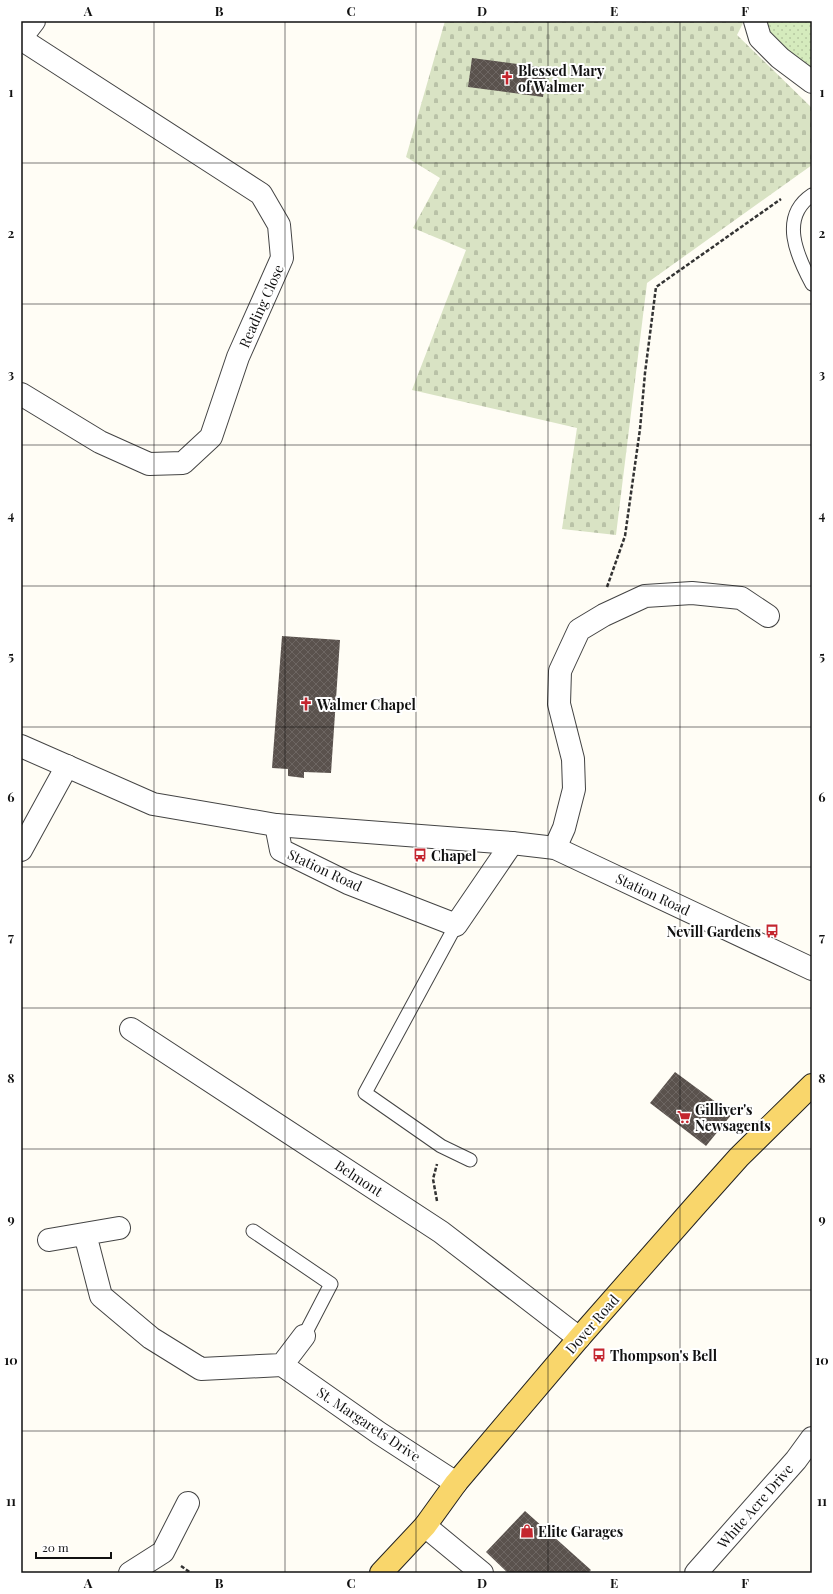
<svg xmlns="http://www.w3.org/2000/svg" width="833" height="1594" font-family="'Playfair Display',serif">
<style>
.cemetery{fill:url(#cemetery-stones)}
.garden{fill:url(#garden-dots)}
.building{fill:url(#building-cross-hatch)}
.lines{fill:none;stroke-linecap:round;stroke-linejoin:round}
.service-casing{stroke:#444;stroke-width:15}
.minor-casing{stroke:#444;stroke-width:24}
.tertiary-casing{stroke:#444;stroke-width:24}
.primary-casing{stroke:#222;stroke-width:24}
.path{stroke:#333;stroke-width:2.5;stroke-dasharray:4 2;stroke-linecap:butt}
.service{stroke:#fff;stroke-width:13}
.minor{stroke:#fff;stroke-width:22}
.tertiary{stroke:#fff;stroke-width:22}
.primary{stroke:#f9d66b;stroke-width:22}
.grid{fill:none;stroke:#111;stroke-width:1;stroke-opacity:0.55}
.labels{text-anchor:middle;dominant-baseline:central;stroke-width:4;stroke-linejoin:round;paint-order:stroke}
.poi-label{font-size:14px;font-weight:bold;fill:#111;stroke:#fff;text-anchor:start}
.street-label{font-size:14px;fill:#111;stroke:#fff}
.neatline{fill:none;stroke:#111;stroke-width:1.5}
.grid-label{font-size:13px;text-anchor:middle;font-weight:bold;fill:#111}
</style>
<defs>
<pattern id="cemetery-stones" width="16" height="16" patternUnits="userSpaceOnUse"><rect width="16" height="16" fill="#d9e3c4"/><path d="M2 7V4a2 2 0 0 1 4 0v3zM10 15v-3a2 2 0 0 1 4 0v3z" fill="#b9c2a7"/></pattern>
<pattern id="garden-dots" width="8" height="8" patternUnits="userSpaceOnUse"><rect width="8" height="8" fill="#d5ebbd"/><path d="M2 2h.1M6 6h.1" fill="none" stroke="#b6c8a1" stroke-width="1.8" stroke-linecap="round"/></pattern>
<pattern id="building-cross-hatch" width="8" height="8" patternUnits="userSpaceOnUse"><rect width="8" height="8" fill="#5a524d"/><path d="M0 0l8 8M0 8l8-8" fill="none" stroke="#6d6662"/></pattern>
</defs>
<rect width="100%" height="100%" fill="#fffdf5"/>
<path class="cemetery" d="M445 21H563L571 22 572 21H744L737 35 812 108V165L647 283 616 535 562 529 577 428 412 390 466 250 413 228 440 178 406 157Z"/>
<path class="garden" d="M757 21H812V80Z"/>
<path class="building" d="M472 58 547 68 543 97 468 87Z
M282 636 340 640 331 773 304 772V778L288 776V769L272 768Z
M675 1072 732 1114 706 1146 650 1103Z
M525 1511 591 1570 588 1573H508L486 1552Z"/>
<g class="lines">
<g class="service-casing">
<path id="service" d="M812 195C779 217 797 256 812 284
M456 925 365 1093 441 1146 470 1160
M253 1231 331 1284 304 1336"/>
</g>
<g class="minor-casing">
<path id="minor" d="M755 21 760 38 780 58 812 82
M21 38 34 21
M21 39 261 194 279 225 282 258 238 357 211 437 183 463 149 464 100 442 21 394
M276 825 281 850 348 883 456 925 512 843
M555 848 564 828 574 789 573 759 559 704 560 671 579 630 604 615 645 596 692 593 741 598 768 616
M21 850 67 766
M131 1029 441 1232 579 1338
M85 1234 101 1296 151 1338 201 1369 282 1365 379 1433 456 1483
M49 1240 119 1228
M282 1365 304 1336
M425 1526 482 1573
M130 1573 163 1552 188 1503
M696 1573 796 1460 812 1438"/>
</g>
<g class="tertiary-casing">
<path id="tertiary" d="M21 746 153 804 276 825 512 843 555 848 812 969"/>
</g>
<g class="primary-casing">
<path id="primary" d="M381 1573 425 1526 456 1483 579 1338 696 1205 739 1157 812 1085"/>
</g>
<path class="path" d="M607 587 625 536 640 429 645 373 656 287 781 199
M437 1201 433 1179 437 1164
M181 1566 191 1573"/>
<use href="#service" class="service"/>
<use href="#minor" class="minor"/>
<use href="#tertiary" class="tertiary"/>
<use href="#primary" class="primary"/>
</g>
<path class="grid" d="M154 21V1573M285 21V1573M416 21V1573M548 21V1573M680 21V1573M21 163H812M21 304H812M21 445H812M21 586H812M21 727H812M21 867H812M21 1008H812M21 1149H812M21 1290H812M21 1431H812"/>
<defs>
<g id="church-bare" transform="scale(1.08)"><path d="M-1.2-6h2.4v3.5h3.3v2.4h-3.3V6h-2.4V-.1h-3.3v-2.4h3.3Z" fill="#c4262e" stroke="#fff" stroke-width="2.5" paint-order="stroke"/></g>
<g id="bus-bare" transform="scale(1.08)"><path d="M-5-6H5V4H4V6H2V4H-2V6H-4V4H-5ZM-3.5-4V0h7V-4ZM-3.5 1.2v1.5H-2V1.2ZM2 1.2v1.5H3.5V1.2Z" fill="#c4262e" stroke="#fff" stroke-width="2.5" paint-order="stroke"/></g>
<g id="supermarket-bare" transform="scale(1.08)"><path d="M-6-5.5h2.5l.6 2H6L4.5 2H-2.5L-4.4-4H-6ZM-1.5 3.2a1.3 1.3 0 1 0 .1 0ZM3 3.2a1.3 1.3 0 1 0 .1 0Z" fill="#c4262e" stroke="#fff" stroke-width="2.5" paint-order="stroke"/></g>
<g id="shop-bare" transform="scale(1.08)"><path d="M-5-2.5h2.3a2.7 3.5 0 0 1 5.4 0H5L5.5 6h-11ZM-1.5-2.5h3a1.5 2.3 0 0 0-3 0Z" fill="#c4262e" stroke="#fff" stroke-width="2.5" paint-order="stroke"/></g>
</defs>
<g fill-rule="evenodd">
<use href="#church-bare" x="507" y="78"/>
<use href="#church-bare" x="306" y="704"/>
<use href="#bus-bare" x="420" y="855"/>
<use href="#bus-bare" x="772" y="931"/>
<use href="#supermarket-bare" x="684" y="1117"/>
<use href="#bus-bare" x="599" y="1355"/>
<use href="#shop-bare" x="527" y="1531"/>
</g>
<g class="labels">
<g class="poi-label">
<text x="518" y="70">Blessed Mary<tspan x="518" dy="16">of Walmer</tspan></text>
<text x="317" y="704">Walmer Chapel</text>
<text x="431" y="855">Chapel</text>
<text x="761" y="931" text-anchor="end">Nevill Gardens</text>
<text x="695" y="1109">Gilliver's<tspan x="695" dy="16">Newsagents</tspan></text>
<text x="610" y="1355">Thompson's Bell</text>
<text x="538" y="1531">Elite Garages</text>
</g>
<g class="street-label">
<text transform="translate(261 306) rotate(-66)">Reading Close</text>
<text transform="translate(325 870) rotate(25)">Station Road</text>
<text transform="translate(653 894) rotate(25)">Station Road</text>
<text transform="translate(359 1178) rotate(33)">Belmont</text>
<text transform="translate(592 1324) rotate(-49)">Dover Road</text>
<text transform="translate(369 1424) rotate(34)">St. Margarets Drive</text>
<text transform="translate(755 1506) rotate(-49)">White Acre Drive</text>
</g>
</g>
<rect width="833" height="1594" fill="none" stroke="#ffffff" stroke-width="44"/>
<path d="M36 1552v6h75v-6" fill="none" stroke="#111111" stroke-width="2"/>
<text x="42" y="1552" font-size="12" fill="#111111" stroke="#ffffff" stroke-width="3" paint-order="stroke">20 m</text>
<rect x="22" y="22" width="789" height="1550" class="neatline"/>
<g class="grid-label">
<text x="88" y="16">A</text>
<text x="219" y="16">B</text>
<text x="351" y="16">C</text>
<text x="482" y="16">D</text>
<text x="614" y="16">E</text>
<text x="745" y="16">F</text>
<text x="11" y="97">1</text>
<text x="822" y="97">1</text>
<text x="11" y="238">2</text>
<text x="822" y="238">2</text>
<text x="11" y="379">3</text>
<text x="822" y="379">3</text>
<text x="11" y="520">4</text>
<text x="822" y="520">4</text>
<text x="11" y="661">5</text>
<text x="822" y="661">5</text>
<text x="11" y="802">6</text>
<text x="822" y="802">6</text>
<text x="11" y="942">7</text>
<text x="822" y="942">7</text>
<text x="11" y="1083">8</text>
<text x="822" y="1083">8</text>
<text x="11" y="1224">9</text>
<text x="822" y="1224">9</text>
<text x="11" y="1365">10</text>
<text x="822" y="1365">10</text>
<text x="11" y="1506">11</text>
<text x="822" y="1506">11</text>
<text x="88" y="1588">A</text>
<text x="219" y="1588">B</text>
<text x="351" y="1588">C</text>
<text x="482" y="1588">D</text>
<text x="614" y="1588">E</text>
<text x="745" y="1588">F</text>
</g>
</svg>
